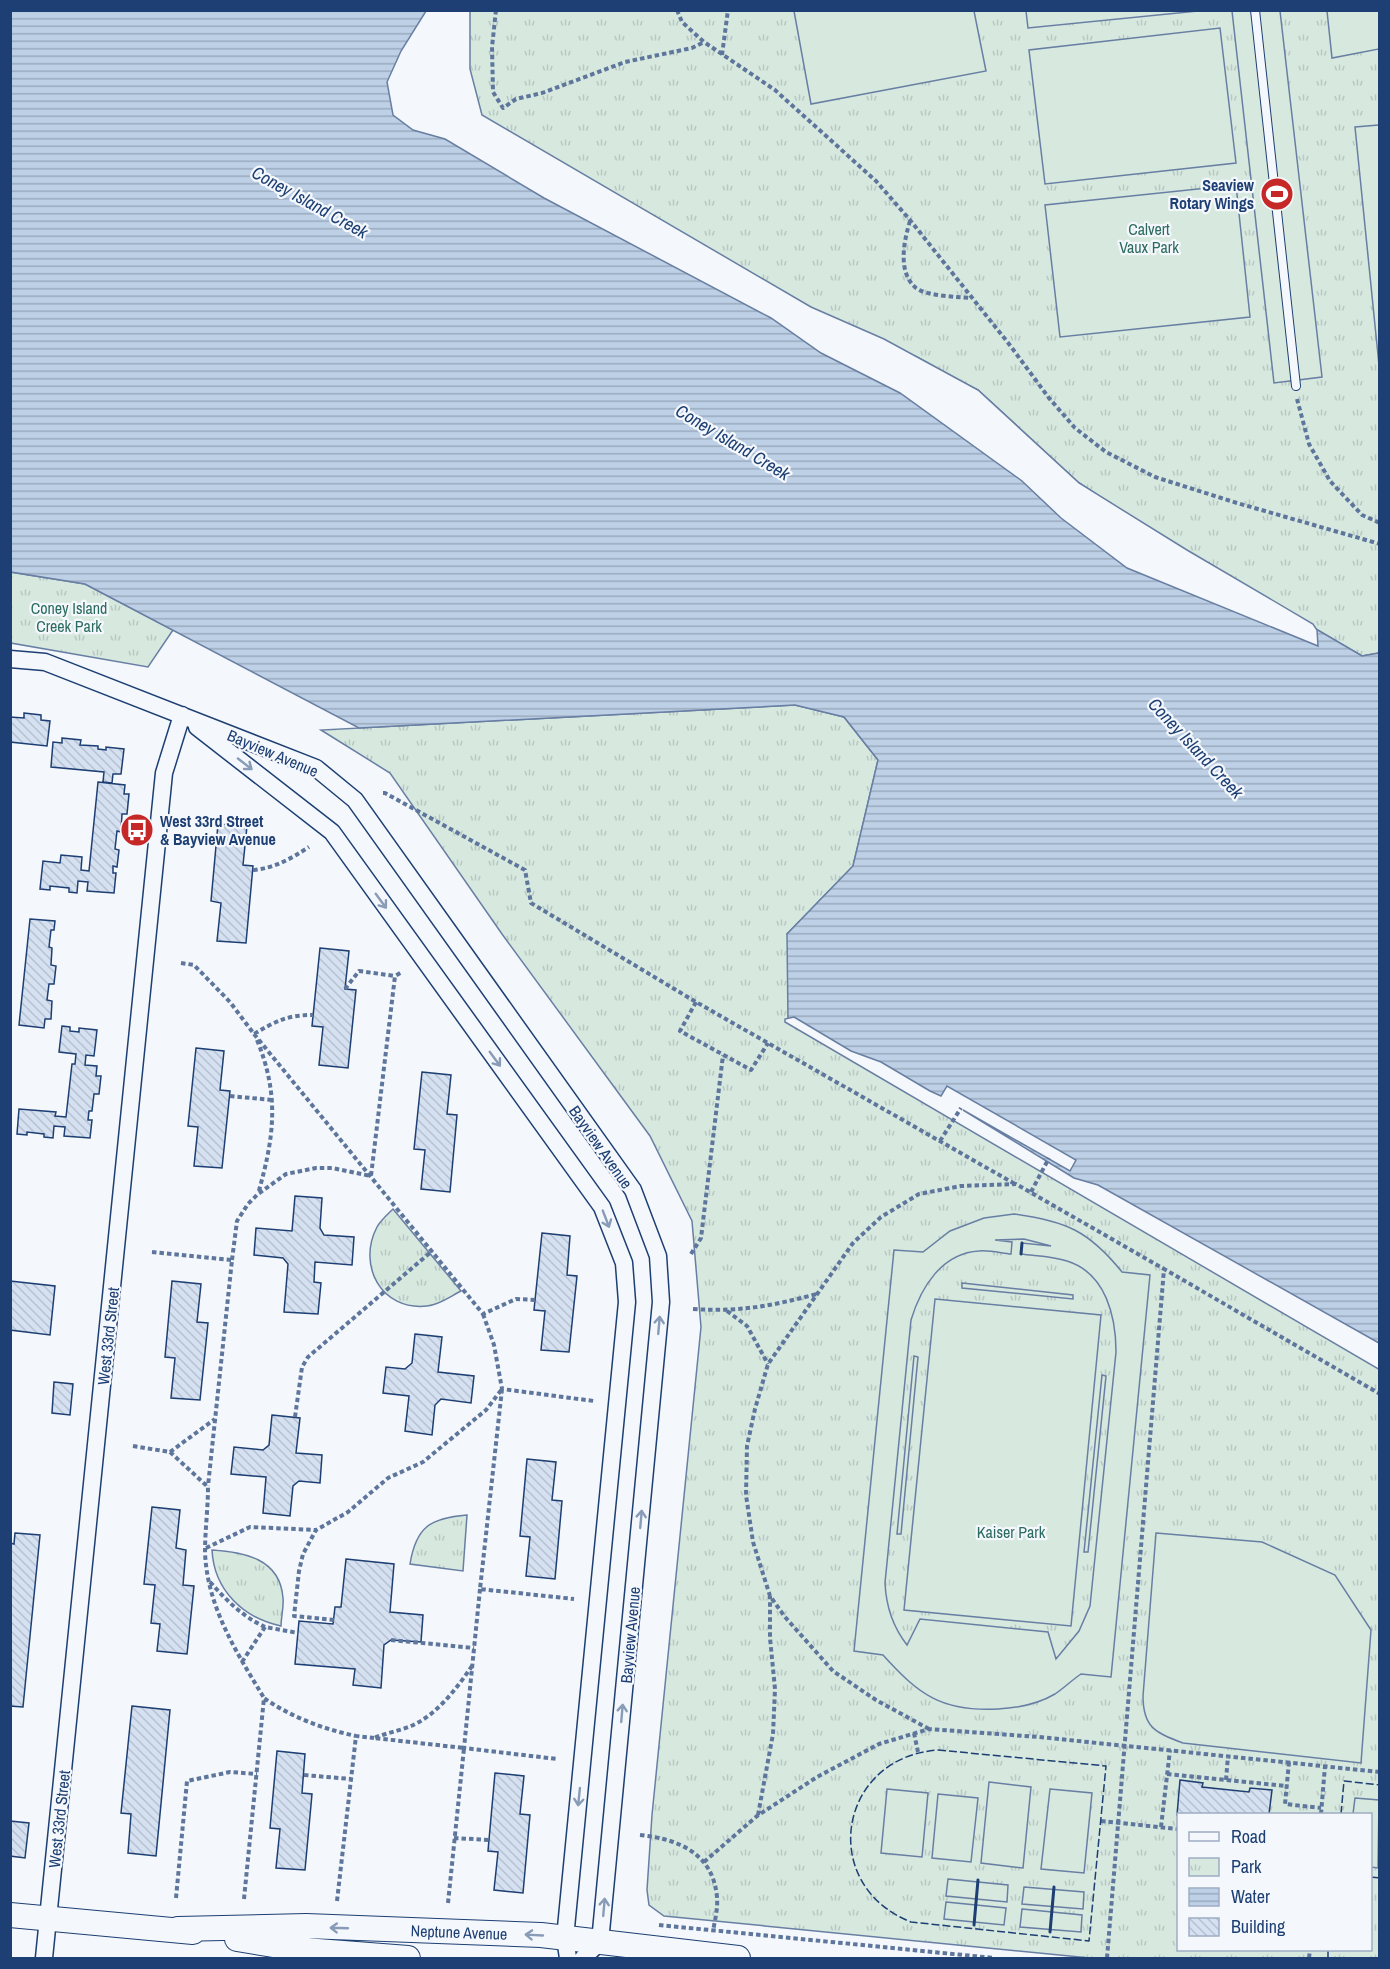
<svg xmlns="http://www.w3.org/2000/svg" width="1390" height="1969" font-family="'Archivo Narrow',sans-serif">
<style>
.park{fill:url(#park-tufts);stroke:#687fa3;stroke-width:1.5;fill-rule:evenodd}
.pitch{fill:#d7e8df;stroke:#687fa3;stroke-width:1.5;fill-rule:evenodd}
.water{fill:url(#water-rules);stroke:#687fa3;stroke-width:1.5}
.pier{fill:#f4f7fb;stroke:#687fa3;stroke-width:1.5}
.building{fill:url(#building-back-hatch);stroke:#1d3f73;stroke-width:1.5}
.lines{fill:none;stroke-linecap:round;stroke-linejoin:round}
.lane-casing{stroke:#1d3f73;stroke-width:10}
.street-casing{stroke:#1d3f73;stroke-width:19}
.secondary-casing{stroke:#1d3f73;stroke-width:26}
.path{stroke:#5e769c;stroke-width:4;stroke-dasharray:4.5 3;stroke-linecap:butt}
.lane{stroke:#f4f7fb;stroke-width:8}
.street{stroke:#f4f7fb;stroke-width:16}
.secondary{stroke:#f4f7fb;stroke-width:24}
.fence{stroke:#1d3f73;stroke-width:1.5;stroke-dasharray:8 3;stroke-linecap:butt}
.wall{stroke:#1d3f73;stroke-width:3}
.oneway{stroke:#889bb7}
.labels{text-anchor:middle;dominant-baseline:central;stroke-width:4.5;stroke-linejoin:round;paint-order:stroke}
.poi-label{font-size:16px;font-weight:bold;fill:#1d3f73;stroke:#f4f7fb;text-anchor:end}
.park-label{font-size:16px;fill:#2c6c60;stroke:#f4f7fb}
.street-label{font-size:16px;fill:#1d3f73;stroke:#f4f7fb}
.water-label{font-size:18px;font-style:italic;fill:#1d3f73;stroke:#f4f7fb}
</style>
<defs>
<pattern id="park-tufts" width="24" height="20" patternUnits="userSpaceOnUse" patternTransform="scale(1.5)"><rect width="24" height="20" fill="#d7e8df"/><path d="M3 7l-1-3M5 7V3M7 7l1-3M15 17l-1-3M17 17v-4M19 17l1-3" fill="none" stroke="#b8c8c3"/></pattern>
<pattern id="water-rules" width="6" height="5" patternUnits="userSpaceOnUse" patternTransform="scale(1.5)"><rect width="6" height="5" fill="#bed0e5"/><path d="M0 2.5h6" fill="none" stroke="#9aaabe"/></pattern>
<pattern id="building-back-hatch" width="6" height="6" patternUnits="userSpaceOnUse" patternTransform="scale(1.5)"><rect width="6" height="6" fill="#d5e0f0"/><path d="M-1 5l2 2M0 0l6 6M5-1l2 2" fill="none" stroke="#b6c1d1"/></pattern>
</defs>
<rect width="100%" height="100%" fill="#f4f7fb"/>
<path class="park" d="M467 11H1379V653L1362 656 1186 553 1079 483 978 390 917 357 809 310 479 117 467 69Z
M10 572 85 584 173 630 148 667 11 643Z
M795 705 844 717 878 760 853 866 787 934 1379 1367V1958H1090L664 1916 649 1905 647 1890 652 1815 701 1327 692 1221 650 1136 502 934 390 773 321 730ZM1178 1814H1370V1950H1178Z
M393 1209 461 1291C451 1296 439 1305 427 1306 381 1311 357 1265 377 1227 381 1220 387 1215 393 1209Z
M467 1515 463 1571 410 1564C416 1527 430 1518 467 1515Z
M212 1550C243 1552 280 1558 283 1598 284 1607 281 1617 281 1626 243 1618 214 1590 212 1550Z"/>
<path class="pitch" d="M794 11H974L986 71 811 104Z
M1026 11V10L1198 11 1028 28Z
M1232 11H1280L1322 377 1274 383Z
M1327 11H1379V49L1332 58Z
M1220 28 1236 163 1045 184 1029 50Z
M1379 125H1380L1379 365 1355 127Z
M1236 185 1250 317 1060 337 1045 205Z
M1014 1214C1066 1221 1089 1231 1122 1272L1150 1275 1111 1677 1081 1674C1072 1680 1064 1688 1055 1694 1038 1704 1018 1708 998 1709 942 1712 919 1695 883 1655L854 1651 894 1250 923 1252 950 1231 984 1218ZM1024 1239 1051 1246 1022 1243 1021 1254C1036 1256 1053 1256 1067 1261 1106 1273 1116 1317 1116 1352L1090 1606 1079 1631 1056 1659 1048 1632 920 1619 907 1645C893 1627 886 1606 885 1583L911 1320C921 1287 942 1253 979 1251 989 1250 1001 1253 1011 1254L1012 1242 995 1240Z
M962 1283 1073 1295V1299L962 1288Z
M935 1299 1101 1315 1071 1626 904 1610Z
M914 1356 918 1357 901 1534H897Z
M1102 1375 1106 1376 1088 1552H1084Z
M1156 1533 1262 1542 1335 1575 1371 1630 1361 1763 1183 1743C1155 1733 1143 1727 1143 1696Z
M989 1782 1031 1787 1023 1868 981 1863Z
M887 1789 928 1793 922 1857 881 1853Z
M1050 1789 1092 1793 1084 1873 1041 1869Z
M938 1794 978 1798 971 1862 932 1858Z
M1355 1798 1379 1800 1378 1868 1371 1867 1370 1814H1353Z
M948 1879 1008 1885 1007 1902 946 1896Z
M1024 1887 1084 1892 1083 1909 1022 1904Z
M946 1902 1006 1908 1004 1925 944 1919Z
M1022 1909 1082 1915 1081 1932 1020 1927Z"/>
<path class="water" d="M10 11H467V69L480 117 809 310 978 390 1079 483 1186 553 1362 656 1379 653V1367L788 1020 787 934 853 866 878 760 844 717 795 705 359 728 85 584 11 572Z"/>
<path class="pier" d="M470 10V69L482 115 811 307 884 339 978 390 1079 483 1187 550 1313 624 1317 630 1318 646 1127 568 1061 518 1022 481 900 393 821 353 771 318 544 198 445 139 413 130 393 115 387 82 401 51 426 11Z
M794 1017 851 1051 881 1062 930 1091 941 1096 947 1086 1076 1160 1070 1171 963 1110 1074 1178 1098 1185 1379 1343 1380 1370 785 1022V1019Z"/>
<path class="building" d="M24 713 41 715V720L50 721 47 746 10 742V717L24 718Z
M62 738 81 740 80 745 98 746V749L106 750V747L124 749 121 774H113L112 783 103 782 104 772 51 767 53 742 62 743Z
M98 782 125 785 124 794H129L127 814H122L121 832 117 831 115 849 119 850 117 867 113 866V873H116L114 893 87 891 88 882 78 881 77 893 69 892V888L50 886V890L40 889 43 861 60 863 61 855 82 857 81 870 89 871Z
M218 824 247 826 243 865 253 866 246 943 217 941 221 903 211 901Z
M30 919 55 921 54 930H51L49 947 52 948 51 965 56 966 54 984H49L47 1000 52 1001 51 1019H45L44 1028 19 1025Z
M320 948 349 951 345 989 356 990 348 1068 319 1065 323 1027 312 1026Z
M62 1026 70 1027V1031L79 1032V1028L97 1030 94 1056 86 1055 85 1065 97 1066 96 1076H101L99 1094H94L92 1111H89L88 1120H92L90 1138 64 1136 65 1127 54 1126 53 1138 44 1137V1134L27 1132V1135L17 1134 19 1109 56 1112 55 1116 66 1117 72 1064H75L76 1054 59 1052Z
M196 1048 224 1051 220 1090 230 1091 222 1168 194 1166 198 1127 188 1126Z
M422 1072 451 1075 447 1114 457 1115 450 1192 421 1189 425 1150 414 1149Z
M295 1196 322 1198 320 1228 324 1235 354 1237 352 1265 315 1262 314 1282 321 1283 318 1314 284 1312 288 1264 283 1258 254 1255 256 1228 292 1231Z
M542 1233 570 1236 567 1275 577 1276 569 1352 541 1350 545 1311 534 1310Z
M10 1281 55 1286 50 1335 10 1330Z
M172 1281 201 1284 197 1322 208 1323 200 1400 171 1398 175 1358 165 1357Z
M415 1334 442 1337 438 1372 474 1376 471 1403 441 1399 435 1405 432 1435 405 1431 409 1396 383 1393 386 1367 405 1369 412 1363Z
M54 1382 73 1384 70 1415 52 1413Z
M272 1415 300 1418 296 1453 322 1455 320 1483 299 1481 293 1486 290 1516 263 1513 266 1477 231 1474 234 1447 263 1450 269 1445Z
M527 1459 556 1462 552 1500 562 1501 555 1579 526 1576 530 1537 520 1536Z
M152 1507 180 1510 176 1548 186 1550 183 1585 194 1586 187 1654 157 1651 160 1624 151 1623 155 1585 144 1584Z
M15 1533 40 1535 23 1707 10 1706V1543L14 1544Z
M346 1559 394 1564 390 1612 423 1615 421 1642 391 1640 384 1645 381 1688 353 1685 355 1669 295 1664 299 1621 333 1624 335 1607H341Z
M132 1706 170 1710 156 1856 128 1853 131 1814 121 1813Z
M277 1751 305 1754 302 1793 312 1794 305 1870 276 1868 280 1829 270 1828Z
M495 1773 524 1776 520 1814 530 1815 523 1893 494 1890 498 1852 488 1851Z
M1180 1780 1203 1783 1202 1787 1249 1792 1250 1788 1272 1790 1269 1814 1177 1815Z
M10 1821 29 1823 25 1858 10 1856Z"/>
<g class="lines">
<g class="lane-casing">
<path id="lane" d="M1255 10 1296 386"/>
</g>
<g class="street-casing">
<path id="street" d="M10 659 45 662 316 768 355 800 633 1190 658 1256 661 1302 600 1942 583 1958
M197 727 332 832 602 1207 624 1263 627 1302 565 1938 568 1958
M44 1958 164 773 182 715"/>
</g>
<g class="secondary-casing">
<path id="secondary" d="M10 1915 193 1932
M178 1929 306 1926 541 1935 738 1958
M237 1939 304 1950 408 1958"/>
</g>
<path class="path" d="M496 10 492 47 493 92 503 108 516 99 542 93 625 62 692 48 704 42
M677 10 682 22 704 42 775 90 876 181 910 220 1009 344 1049 398 1075 428 1106 452 1155 477 1237 503 1380 544
M722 55 728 10
M910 221C904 241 897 272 916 288 926 296 958 297 971 298
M1297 399 1309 444 1330 481 1362 515 1380 523
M383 793H385L525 870 531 903 696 1002 1015 1184
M253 870C275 868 290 859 309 847
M181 963 194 965 230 1002 254 1034C276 1021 287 1015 313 1015
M345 989 359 971 395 976
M696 1002 680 1031 751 1070 768 1043
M254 1034 483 1314 516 1299 535 1300
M257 1040C280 1096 274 1138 258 1194
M230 1096 272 1100
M940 1141 961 1108
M1031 1192 1049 1158
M152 1252 232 1260 208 1486
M691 1254 701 1238 723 1055
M232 1260 237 1221 248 1204 258 1194 286 1174 316 1168H332L371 1176 395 976 402 972
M693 1309C741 1312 771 1306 817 1294
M727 1311 747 1326 768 1364
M483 1314 494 1345 502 1389 594 1401
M502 1389 480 1589 574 1599
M295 1417 302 1367 308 1357 432 1251
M133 1446 170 1452 208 1487C208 1508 205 1531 205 1552 207 1607 237 1653 264 1698
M170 1452 215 1419
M206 1548 250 1527 316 1530
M210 1582C227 1601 242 1616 265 1627
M480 1589 464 1748 557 1759
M334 1620 294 1616 299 1571 303 1554 316 1530 348 1512 388 1478 423 1462 486 1410 502 1389
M391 1640 474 1648
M242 1662 265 1627 298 1633
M929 1729 876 1700 833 1671 785 1617 770 1596 753 1542 746 1495 747 1446 755 1409 768 1364 853 1243 881 1217 919 1194 961 1186 1016 1184 1164 1269
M914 1733 918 1752
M1289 1762 1285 1804 1321 1808
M1167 1774 1287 1786
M304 1775 351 1779
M1226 1780 1228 1756
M1321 1814 1325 1766
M758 1815 773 1734 775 1689 770 1638V1596
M1101 1821 1178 1829
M1161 1827 1170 1750
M640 1835C678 1839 713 1853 717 1897 718 1908 715 1920 713 1931
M454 1838 489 1840
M704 1862 757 1816 817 1777 879 1744 929 1729 1039 1737 1380 1772
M176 1898 187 1781 230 1772 257 1774
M244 1899 264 1698C291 1717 323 1729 356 1736
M337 1901 356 1736 374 1738
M448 1903 464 1748 374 1738C386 1733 399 1731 411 1726 437 1715 457 1688 472 1666
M659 1925 994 1958
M1107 1958 1164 1269 1380 1394
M1309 1958 1310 1950"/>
<use href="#lane" class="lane"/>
<use href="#street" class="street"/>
<use href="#secondary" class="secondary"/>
<path class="fence" d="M938 1750 1106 1766 1089 1941 911 1922C817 1885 838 1757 938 1750Z
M1341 1814 1344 1781 1380 1785
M1370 1877 1380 1878
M1328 1958V1950"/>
<path class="wall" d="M1021 1254 1022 1243
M974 1925 978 1880
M1050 1932 1054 1887"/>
</g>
<defs><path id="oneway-shaft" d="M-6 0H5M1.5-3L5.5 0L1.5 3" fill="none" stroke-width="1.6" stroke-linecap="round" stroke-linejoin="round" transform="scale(1.5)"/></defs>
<g class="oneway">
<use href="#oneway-shaft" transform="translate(245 764) rotate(38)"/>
<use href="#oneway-shaft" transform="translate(381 901) rotate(54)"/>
<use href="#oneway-shaft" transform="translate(495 1059) rotate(54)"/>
<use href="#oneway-shaft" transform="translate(606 1219) rotate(69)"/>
<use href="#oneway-shaft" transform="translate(659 1325) rotate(-85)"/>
<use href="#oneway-shaft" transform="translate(641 1519) rotate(-85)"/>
<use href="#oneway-shaft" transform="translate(622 1713) rotate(-85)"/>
<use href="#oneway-shaft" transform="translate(579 1797) rotate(96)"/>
<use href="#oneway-shaft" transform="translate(604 1907) rotate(-85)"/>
<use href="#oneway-shaft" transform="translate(339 1928) rotate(-178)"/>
<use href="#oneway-shaft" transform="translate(534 1935) rotate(-177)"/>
</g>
<defs>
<g id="stadium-disc" transform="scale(1.725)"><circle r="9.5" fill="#c62828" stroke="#f4f7fb"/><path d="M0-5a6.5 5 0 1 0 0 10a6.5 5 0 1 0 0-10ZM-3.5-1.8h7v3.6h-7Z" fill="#fff"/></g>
<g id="bus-disc" transform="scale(1.725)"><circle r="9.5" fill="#c62828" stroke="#f4f7fb"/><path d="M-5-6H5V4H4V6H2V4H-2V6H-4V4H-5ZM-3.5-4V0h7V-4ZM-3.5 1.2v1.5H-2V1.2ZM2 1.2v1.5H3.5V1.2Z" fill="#fff"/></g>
</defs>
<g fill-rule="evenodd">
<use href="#stadium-disc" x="1277" y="194"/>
<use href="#bus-disc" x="137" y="830"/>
</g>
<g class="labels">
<g class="poi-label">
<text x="1254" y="185">Seaview<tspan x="1254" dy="18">Rotary Wings</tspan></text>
<text x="160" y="821" text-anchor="start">West 33rd Street<tspan x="160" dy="18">&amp; Bayview Avenue</tspan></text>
</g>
<g class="park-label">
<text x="1149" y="229">Calvert<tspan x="1149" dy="18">Vaux Park</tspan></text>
<text x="69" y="608">Coney Island<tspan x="69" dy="18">Creek Park</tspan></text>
<text x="1011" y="1532">Kaiser Park</text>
</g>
<g class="street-label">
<text transform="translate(273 753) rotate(23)">Bayview Avenue</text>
<text transform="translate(601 1147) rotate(55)">Bayview Avenue</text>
<text transform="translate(108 1336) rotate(-84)">West 33rd Street</text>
<text transform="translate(630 1635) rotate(-85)">Bayview Avenue</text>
<text transform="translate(59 1819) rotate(-84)">West 33rd Street</text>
<text transform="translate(459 1932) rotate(2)">Neptune Avenue</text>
</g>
<g class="water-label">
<text transform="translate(310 202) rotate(29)">Coney Island Creek</text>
<text transform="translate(733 442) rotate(31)">Coney Island Creek</text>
<text transform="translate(1196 748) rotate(47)">Coney Island Creek</text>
</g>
</g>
<rect width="1390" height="1969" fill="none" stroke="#1d3f73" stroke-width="24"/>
<rect x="1177" y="1813" width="195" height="138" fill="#f4f7fb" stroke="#9eadc5" stroke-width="1.5"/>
<rect x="1189" y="1832" width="30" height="9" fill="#f4f7fb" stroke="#9eadc5" stroke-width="1.5"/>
<text x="1231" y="1843" font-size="18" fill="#1d3f73">Road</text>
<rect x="1189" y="1858" width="30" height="18" fill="url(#park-tufts)" stroke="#9eadc5" stroke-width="1.5"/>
<text x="1231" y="1873" font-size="18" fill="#1d3f73">Park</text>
<rect x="1189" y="1888" width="30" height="18" fill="url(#water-rules)" stroke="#9eadc5" stroke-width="1.5"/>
<text x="1231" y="1903" font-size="18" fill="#1d3f73">Water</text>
<rect x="1189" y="1918" width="30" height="18" fill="url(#building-back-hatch)" stroke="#9eadc5" stroke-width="1.5"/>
<text x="1231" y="1933" font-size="18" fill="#1d3f73">Building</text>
</svg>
